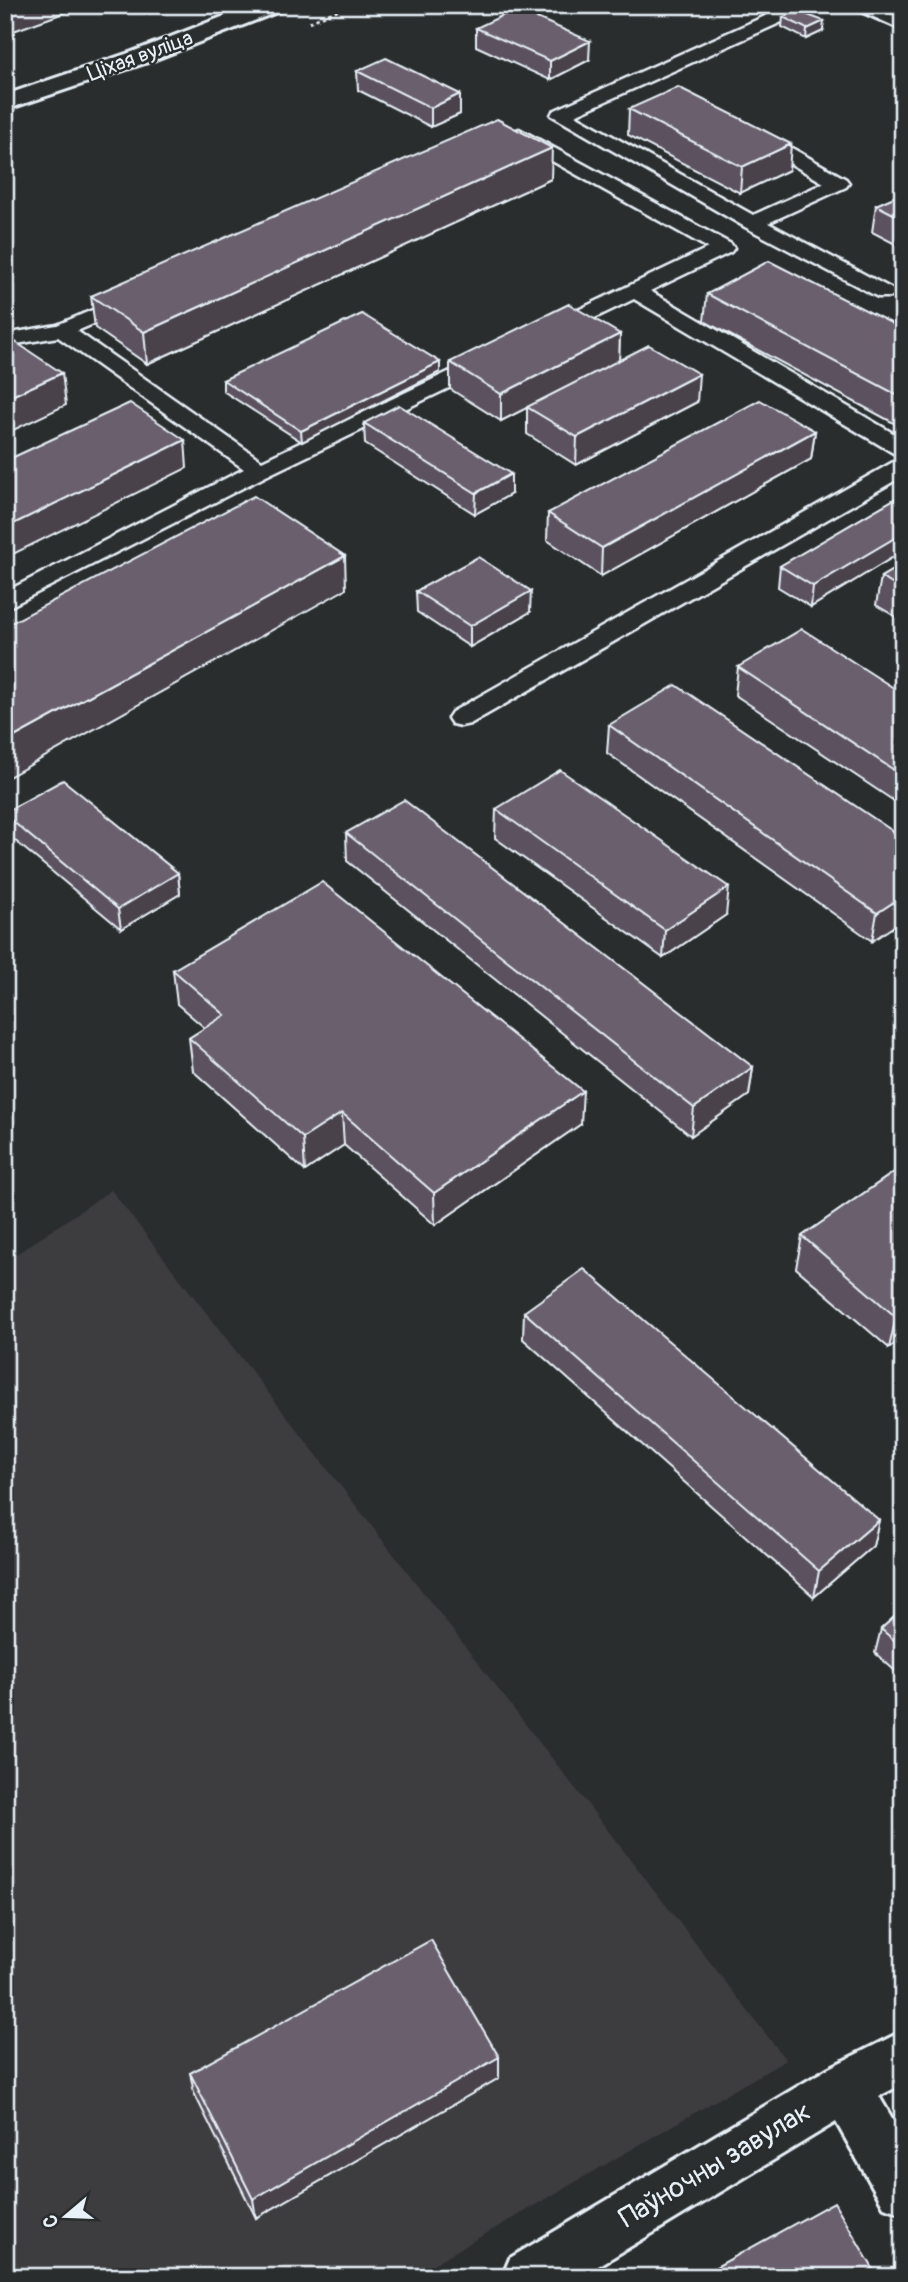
<svg xmlns="http://www.w3.org/2000/svg" width="908" height="2282" font-family="Pangolin,sans-serif">
<style>
.built{fill:#3d3c41}
.lines{fill:none;stroke-linecap:round;stroke-linejoin:round}
.lane-casing{stroke:#e8f1f8;stroke-width:5}
.street-casing{stroke:#e8f1f8;stroke-width:6}
.primary-casing{stroke:#e8f1f8;stroke-width:6}
.path{stroke:#e8f1f8;stroke-width:2.5;stroke-dasharray:3.5 3.5;stroke-linecap:butt}
.lane{fill:#2a2d2e;fill-rule:evenodd}
.street{fill:#2a2d2e;fill-rule:evenodd}
.primary{fill:#2a2d2e;fill-rule:evenodd}
.wall{fill:#5b515e;stroke:#e8f1f8;stroke-width:2}
.shaded-wall{fill:#4a424c;stroke:#e8f1f8;stroke-width:2}
.building{fill:#6a5e6d;stroke:#e8f1f8;stroke-width:2}
.labels{text-anchor:middle;dominant-baseline:central;stroke-width:5;stroke-linejoin:round;paint-order:stroke}
.far-street-label{font-size:21px;fill:#e8f1f8;stroke:#2a2d2e}
.near-street-label{font-size:28px;fill:#e8f1f8;stroke:#2a2d2e}
</style>
<rect width="100%" height="100%" fill="#2a2d2e"/>
<filter id="ink" filterUnits="userSpaceOnUse"><feTurbulence type="fractalNoise" baseFrequency=".0143" numOctaves="2"/><feDisplacementMap in="SourceGraphic" scale="14" xChannelSelector="R" yChannelSelector="G"/><feConvolveMatrix kernelMatrix="1 2 1 2 8 2 1 2 1" color-interpolation-filters="sRGB"/></filter>
<g filter="url(#ink)">
<path class="built" d="M111 1190 786 2060 411 2277H5V1262Z"/>
<g class="lines">
<g class="lane-casing">
<path id="lane" d="M790 5H814L811 9 575 115 753 215 824 183 748 139 745 135 748 131H762L846 179 849 183 846 187 768 223 892 289 895 293 892 297H878L745 227 551 115 553 111Z
M519 129 731 244 734 248 731 252 650 291 903 439V456L895 454 634 299 268 475 5 609V592L244 469 58 337 5 346V334L57 325ZM518 142 708 248 262 461 77 331Z
M903 459V476L470 724 461 726 452 724 448 718 452 712 895 461Z"/>
</g>
<g class="street-casing">
<path id="street" d="M253 5H285L282 10 148 62 5 110V95L132 52Z
M903 2031V2084L879 2096 903 2137V2214L884 2207 836 2122 580 2277H502L510 2258 827 2069Z"/>
</g>
<g class="primary-casing">
<path id="primary" d="M855 5H885L903 14V30L858 10Z"/>
</g>
<path class="path" d="M309 22 350 5"/>
<use href="#lane" class="lane"/>
<use href="#street" class="street"/>
<use href="#primary" class="primary"/>
</g>
<path class="wall" d="M783 17 823 31 806 39 782 27Z
M476 28 589 60 550 80 476 46Z
M357 71 460 94V114L431 127 358 90Z
M629 109 789 170 740 193 628 135Z
M551 179 147 364 95 328 91 296Z
M903 193V248L872 232 876 205Z
M707 294 903 329V428L704 321Z
M620 334 619 361 697 402 576 465 527 434V407L501 421 450 389V362Z
M440 362V372L302 442 223 391V380Z
M364 423 511 494 475 514 365 444Z
M815 431 811 459 601 576 547 540 548 513Z
M903 494V551L811 607 778 587 780 566Z
M903 564V621L876 605 881 577Z
M416 591 530 612 470 647 417 612Z
M738 667 903 694V807L735 695Z
M609 725 903 838 872 941 607 753Z
M496 809 726 915 663 958 495 838Z
M5 812 178 873 180 894 121 929 7 834 5 825Z
M346 833 753 1067 749 1095 691 1136 347 861Z
M173 970 581 1124 435 1225 344 1145 305 1171 193 1071 189 1038 205 1028 177 1004Z
M903 1166V1338L889 1348 796 1268 802 1236Z
M524 1312 879 1520 873 1546 814 1597 523 1339Z
M903 1609V1678L875 1653 881 1629Z
M499 2057V2078L256 2218 194 2093 190 2073Z"/>
<path class="shaded-wall" d="M5 5H86L5 34Z
M824 21 823 31 806 39 807 29Z
M590 41 589 60 550 80V61Z
M460 94V114L431 127V108Z
M791 144 789 170 740 193 742 167Z
M552 148 551 179 147 364 144 332Z
M620 334 619 361 501 421V394Z
M440 362V372L302 442 301 431Z
M62 373 66 405 5 434V399Z
M699 374 697 402 576 465 577 437Z
M815 431 811 459 601 576 602 548Z
M185 440 187 468 5 558V528Z
M511 474V494L475 514 476 493Z
M903 533V551L811 607 813 586Z
M345 556 346 589 5 779V742Z
M531 591 530 612 470 647V626Z
M178 873 180 894 121 929 118 909Z
M729 887 726 915 663 958 665 930Z
M903 896V920L872 941 877 913Z
M753 1067 749 1095 691 1136 694 1108Z
M583 1091 581 1124 435 1225 434 1193Z
M342 1113 344 1145 305 1171 303 1138Z
M903 1312V1338L889 1348 896 1317Z
M879 1520 873 1546 814 1597 819 1571Z
M499 2057V2078L256 2218 253 2199Z"/>
<path class="building" d="M516 9 590 41 550 61 476 28Z
M797 11 824 21 807 29 783 17Z
M386 58 460 94 431 108 357 71Z
M678 87 791 144 742 167 629 109Z
M497 119 552 148 144 332 91 296Z
M903 193V219L876 205Z
M769 261 903 329V398L707 294Z
M569 304 620 334 501 394 450 362Z
M362 314 440 362 301 431 223 380Z
M5 335 62 373 5 399Z
M649 345 699 374 577 437 527 407Z
M760 400 815 431 602 548 548 513Z
M130 403 185 440 5 528V461Z
M399 405 511 474 476 493 364 423Z
M903 494V533L813 586 780 566Z
M254 496 345 556 5 742V626Z
M478 557 531 591 470 626 416 591Z
M903 564V591L881 577Z
M802 629 903 694V776L738 667Z
M676 685 903 838V896L877 913 609 725Z
M560 770 729 887 665 930 496 809Z
M63 780 178 873 118 909 5 815V812Z
M404 800 753 1067 694 1108 346 833Z
M322 882 583 1091 434 1193 342 1113 303 1138 189 1038 225 1015 173 970Z
M903 1166V1312L896 1317 802 1236Z
M584 1269 879 1520 819 1571 524 1312Z
M903 1609V1648L881 1629Z
M431 1940 499 2057 253 2199 190 2073Z
M834 2202 878 2277H698Z"/>
</g>
<g class="labels">
<g class="far-street-label">
<text transform="translate(140 56) rotate(-20)">Ціхая вуліца</text>
</g>
<g class="near-street-label">
<text transform="translate(715 2165) rotate(-31)">Паўночны завулак</text>
</g>
</g>
<rect width="908" height="2282" fill="none" stroke="#2a2d2e" stroke-width="28"/>
<rect x="14" y="14" width="880" height="2254" fill="none" stroke="#e8f1f8" stroke-width="2.5" filter="url(#ink)"/>
<g transform="translate(66 2216) rotate(251)" stroke="#2a2d2e" stroke-width="5" paint-order="stroke">
<path d="M0-5L12 26L0 18L-12 26Z" fill="#e8f1f8"/>
<text y="-10" font-size="19" font-weight="bold" text-anchor="middle" fill="#e8f1f8">С</text>
</g>
</svg>
